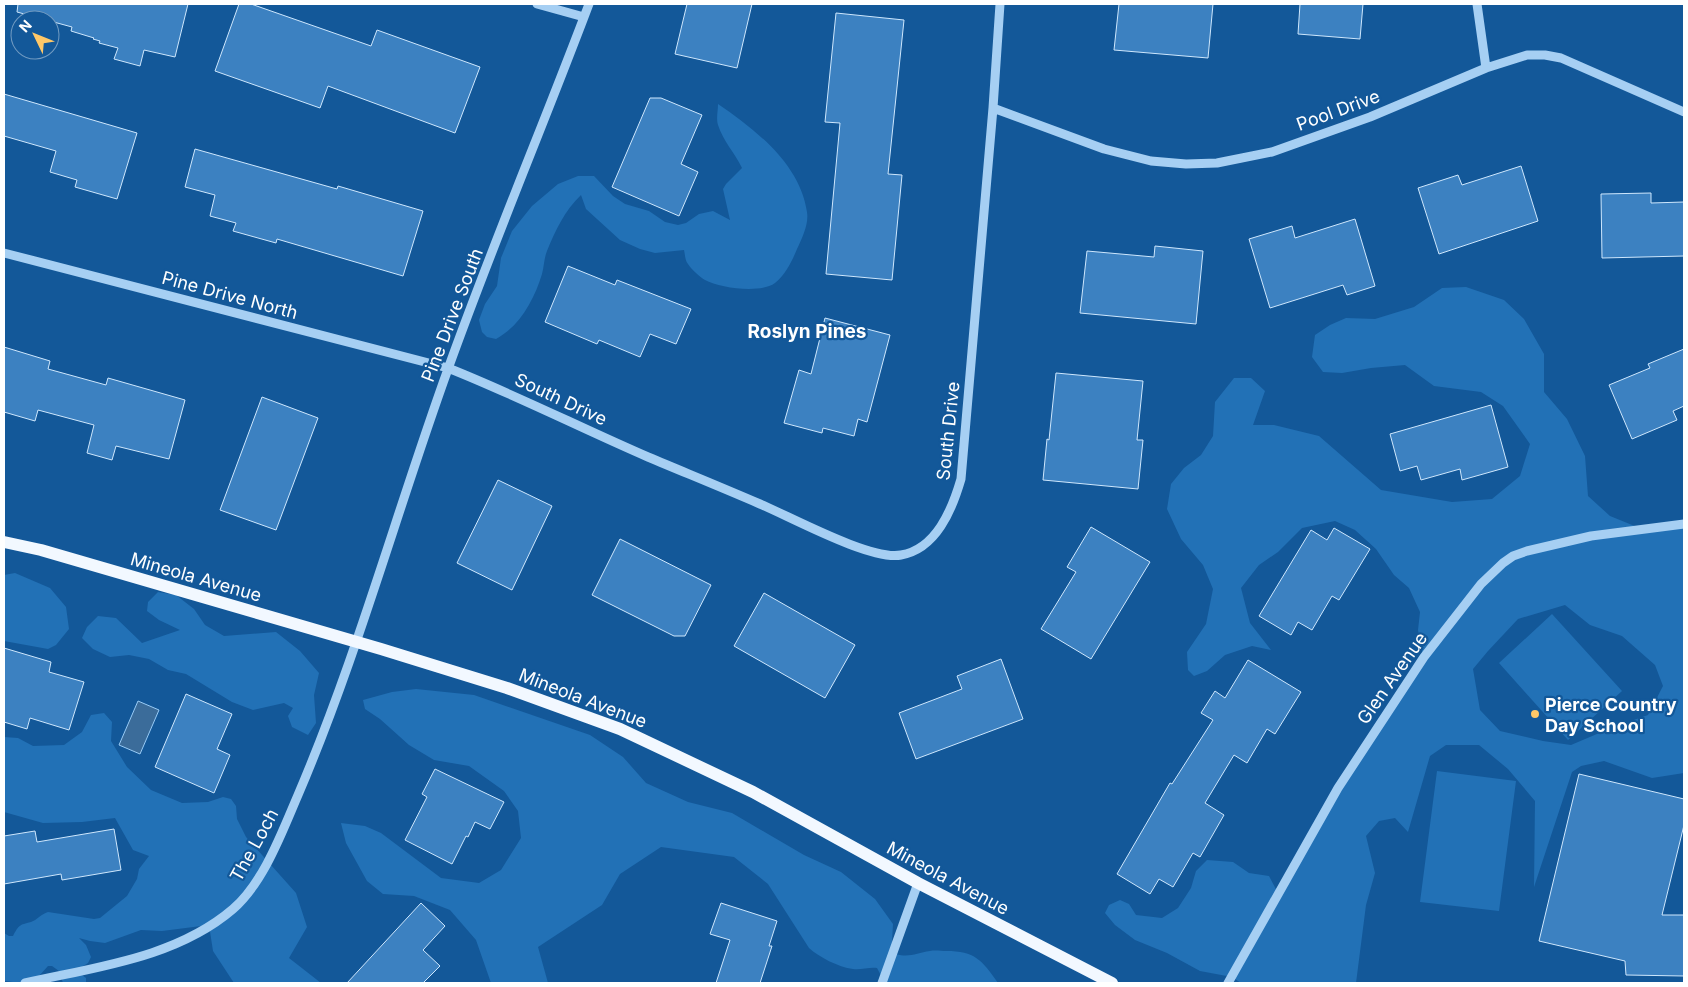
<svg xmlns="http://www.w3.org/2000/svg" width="1688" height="987" font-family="Inter,sans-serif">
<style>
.green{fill:#2271b6;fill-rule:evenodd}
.water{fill:#3b6c9a;stroke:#98cbf6}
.building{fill:#3c81c1;stroke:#cee7fd}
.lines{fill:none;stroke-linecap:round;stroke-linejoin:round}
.minor{stroke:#a6cff3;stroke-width:9}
.major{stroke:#f2f8ff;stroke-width:12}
.poi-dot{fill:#ffc868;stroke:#135899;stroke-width:2}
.labels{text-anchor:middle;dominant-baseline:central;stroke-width:4.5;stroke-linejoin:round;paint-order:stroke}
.street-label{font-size:18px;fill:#fff;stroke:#135899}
.poi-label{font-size:18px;font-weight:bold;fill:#fff;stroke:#135899;text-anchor:start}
.neighbourhood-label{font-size:19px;font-weight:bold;fill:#fff;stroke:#135899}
</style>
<rect width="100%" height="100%" fill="#135899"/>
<path class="green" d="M718 104C756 130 800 164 807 212 809 224 802 238 797 249 792 261 786 274 775 283 760 294 720 288 705 280 700 277 691 269 688 264 685 261 685 254 684 250L655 253 640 249 620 240 586 209 581 195C565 210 555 231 547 251 544 258 544 267 542 274 534 300 520 326 496 339L487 337 482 332 479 320 485 304 497 286 501 258 512 231 532 206 558 184 578 176H594L613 196 625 204 649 211 665 222 678 225 686 223 699 214 713 211 730 220 723 189 726 184 742 168C735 153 723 141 718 125 716 119 718 111 718 104Z
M1466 287 1504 300 1524 319 1544 354V392L1567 419 1585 456 1588 496 1610 516 1642 529 1684 524V773L1652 778 1604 761 1581 766 1572 772 1534 887 1535 801 1508 769 1479 745H1446L1430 756 1408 832 1395 818 1379 821 1366 836 1375 873 1366 905 1356 983H1241L1232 977 1200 971 1167 953 1135 940 1115 925 1105 913 1109 905 1120 900 1129 904 1136 915 1162 918 1178 908 1191 888 1196 871 1207 860 1233 862 1249 873 1269 876 1278 893 1348 771 1423 657 1418 630 1420 612 1409 588 1394 575 1376 549 1355 530 1335 521 1302 528 1278 552 1259 565 1241 588 1250 623 1271 650 1252 646 1225 655 1207 671 1194 676 1188 670 1187 652 1206 624 1213 589 1203 565 1181 539 1167 509 1171 484 1184 468 1201 455 1213 436 1215 402 1234 378H1251L1265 391 1253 425H1274L1319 436 1381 490 1452 502 1492 499 1520 476 1530 444 1503 406 1481 392 1434 386 1405 365 1371 368 1342 373 1323 372 1312 357 1315 335 1330 325 1346 318 1375 319 1414 307 1442 288ZM1565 605 1590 625 1622 636 1655 665 1663 686 1648 715 1611 728 1571 745 1543 741 1500 731 1480 710 1473 669 1488 651 1518 619Z
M15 573 50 588 66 607 69 629 56 645 48 649 4 641V575Z
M158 592 176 595 194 609 205 625 224 636 276 632 300 651 319 673 314 695 316 723 308 735 292 727 288 716 293 708 284 703 253 710 232 702 186 674 168 670 149 659 129 655 110 657 93 649 82 638 87 627 98 616 116 618 142 643 180 630 159 620 147 611 148 602Z
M1552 614 1622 691 1568 740 1499 663Z
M416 689 474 695 590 735 623 757 646 783 688 802 732 813 804 855 841 872 875 899 893 924 892 941 896 954C909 958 917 953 930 951 935 950 941 951 946 951 975 951 982 960 998 983H885L877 968C869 967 861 970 853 969 838 967 819 957 809 948L768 884 734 857 661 847 620 874 602 905 538 947 548 983H491L476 940 450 910 414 896 383 894 367 881 346 843 341 823 365 826 381 833 441 878 479 883 501 870 521 838 518 811 504 791 469 766 434 760 409 745 380 719 365 709 363 700 392 692Z
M104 713 112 722 111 741 127 767 151 790 182 803 208 802 223 797 231 799 236 806 237 819 246 837 296 893 307 927 289 958 321 983H234L213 951 209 925 162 931 141 930 105 943 90 941 79 938 86 945 91 957 88 963 80 968 82 975 86 978V983H63L59 971 52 966H48L39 976 22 983 4 981V933L9 936H13C19 925 19 925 31 922 37 920 41 914 48 912L94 919 100 918 127 896 137 879 139 869 149 856 133 850 115 818 82 822 43 823 4 812V737L18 738 33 746 64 745 82 732 91 715Z
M1437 771 1516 781 1499 911 1420 902Z"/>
<path class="water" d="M138 701 159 710 140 754 119 745Z"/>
<path class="building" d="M18 4H188L175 57 144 50 140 66 114 59 118 48 99 43 100 41 93 39 94 38 71 31 72 27 17 12Z
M239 4H251L371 46 377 30 480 67 455 133 328 86 320 108 215 71Z
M687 4H752L737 68 675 54Z
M1119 4H1213L1208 58 1114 50Z
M1300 4H1363L1360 39 1298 34Z
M836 13 904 20 888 174 902 175 892 280 826 274 840 123 825 122Z
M4 94 137 133 117 199 75 187 77 180 50 172 56 151 4 136Z
M650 98H661L702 115 681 164 698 172 679 216 612 187Z
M195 149 337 189 338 186 423 211 403 276 277 239 276 243 233 231 236 223 210 216 215 195 185 187Z
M1521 166 1538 221 1439 254 1418 188 1458 175 1462 185Z
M1651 193V203L1684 202V256L1602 258 1601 194Z
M1355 219 1375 286 1347 295 1343 285 1270 308 1249 239 1292 226 1295 238Z
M1155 246 1203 251 1196 324 1080 313 1087 251 1154 257Z
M568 266 615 285 617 280 691 309 676 344 650 334 640 357 599 340 597 344 545 322Z
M825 318 890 335 867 422 858 419 854 436 823 428 822 433 784 423 799 370 811 374Z
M4 347 50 361 48 369 106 385 108 378 185 400 169 459 116 446 112 460 87 453 94 425 38 410 35 421 4 412Z
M1684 349V406L1673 411 1677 420 1632 439 1609 385 1650 368 1648 364Z
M1056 373 1143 381 1137 440H1143L1138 489 1043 480 1047 439 1049 440Z
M262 397 318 418 276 530 220 510Z
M1491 405 1508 467 1462 480 1460 469 1421 480 1417 466 1400 471 1390 434Z
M498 480 552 506 512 590 457 563Z
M1091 527 1150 562 1091 659 1041 629 1076 572 1067 567Z
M1334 528 1370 549 1339 600 1332 596 1312 630 1298 622 1291 635 1259 616 1311 530 1327 540Z
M620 539 711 585 685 636H674L592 595Z
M764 593 855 645 825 698 734 646Z
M4 648 51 662 49 672 84 682 69 730 30 718 27 729 4 722Z
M1001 659 1023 719 916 759 899 713 962 689 957 676Z
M1248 660 1301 692 1275 734 1267 729 1247 763 1234 755 1205 803 1224 815 1200 857 1193 853 1173 887 1159 879 1150 894 1117 874 1170 783 1172 784 1213 720 1201 713 1215 691 1225 698Z
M186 694 232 714 217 749 230 755 214 793 155 767Z
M435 769 504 802 490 829 475 822 468 837 466 836 452 864 405 840 427 797 422 794Z
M1579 774 1684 799V825L1662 915H1684V976L1626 975 1625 961 1539 941Z
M114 829 121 870 62 880 61 874 4 884V836L35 831 37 842Z
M421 903 445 926 423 950 440 966 423 983H347Z
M721 903 777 921 769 946H772L760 983H716L730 940 710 934Z"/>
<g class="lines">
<path class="minor" d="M537 4 584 17
M1477 4 1486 68
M993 108 1104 149 1151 161 1186 164 1217 163 1272 152 1370 117 1486 68 1527 55H1545L1561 58 1684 112
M4 253 448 368C516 395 581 428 648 457 686 473 723 488 760 504 791 517 871 561 901 555 936 549 952 510 961 479L993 108 1000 4
M25 983C95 967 176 958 233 909 264 882 282 832 298 795 357 657 397 510 448 369 492 246 543 126 589 4
M882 983 918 883
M1228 983 1338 788 1424 657 1481 584 1503 563 1513 556 1527 551 1591 536 1684 524"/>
<path class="major" d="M4 542 41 550 381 649 507 688 620 729 753 792 918 883 1112 983"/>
</g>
<circle class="poi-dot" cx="1535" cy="714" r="5"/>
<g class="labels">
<g class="street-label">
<text transform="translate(1338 110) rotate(-20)">Pool Drive</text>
<text transform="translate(230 295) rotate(15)">Pine Drive North</text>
<text transform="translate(452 315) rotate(-69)">Pine Drive South</text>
<text transform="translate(561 399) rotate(25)">South Drive</text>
<text transform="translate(948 431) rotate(-84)">South Drive</text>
<text transform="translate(196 577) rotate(16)">Mineola Avenue</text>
<text transform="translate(1392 678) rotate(-55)">Glen Avenue</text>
<text transform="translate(583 698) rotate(21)">Mineola Avenue</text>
<text transform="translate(254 845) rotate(-61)">The Loch</text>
<text transform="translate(948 878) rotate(28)">Mineola Avenue</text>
</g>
<g class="poi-label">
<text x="1545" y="704">Pierce Country<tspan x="1545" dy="21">Day School</tspan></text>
</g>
<g class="neighbourhood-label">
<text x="807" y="331">Roslyn Pines</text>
</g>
</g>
<rect width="1688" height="987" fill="none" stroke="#ffffff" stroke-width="10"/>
<g transform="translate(35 35) rotate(313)"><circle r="24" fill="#135899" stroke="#719bc2"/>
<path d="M0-4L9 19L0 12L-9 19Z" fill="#ffc868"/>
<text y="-8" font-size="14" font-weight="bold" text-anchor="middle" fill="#ffffff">N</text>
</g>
</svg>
